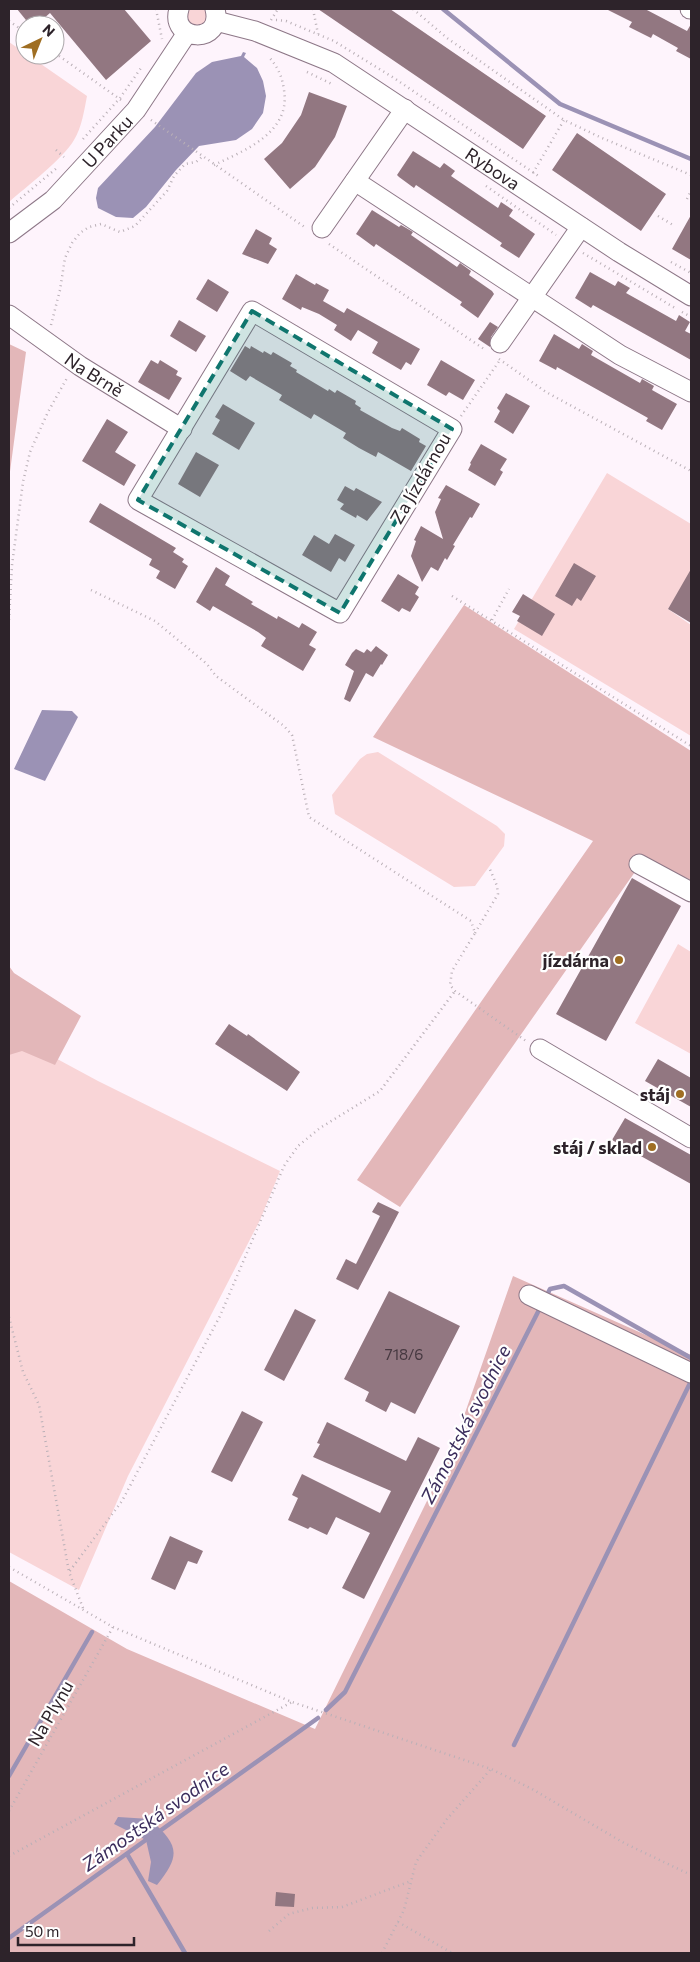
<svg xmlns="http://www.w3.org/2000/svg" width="700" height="1962" font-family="Commissioner,sans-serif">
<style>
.green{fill:#f9d5d7}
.forest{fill:#e3b7b9}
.water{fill:#9b92b5}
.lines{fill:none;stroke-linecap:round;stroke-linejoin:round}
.stream{stroke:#9b92b5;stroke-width:4.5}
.building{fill:#927781}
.minor-casing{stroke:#8d7787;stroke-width:21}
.path{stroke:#bab0b7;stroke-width:2.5;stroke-dasharray:1 4;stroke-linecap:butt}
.minor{stroke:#fff;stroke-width:19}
.marked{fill:#0f766e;fill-opacity:0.2;stroke:#0f766e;stroke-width:4;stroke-dasharray:10 6;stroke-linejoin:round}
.poi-dot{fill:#9f6e22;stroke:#fff;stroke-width:2}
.labels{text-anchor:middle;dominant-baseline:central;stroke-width:4.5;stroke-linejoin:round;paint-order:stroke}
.number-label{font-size:15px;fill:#463840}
.street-label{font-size:18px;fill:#2d232a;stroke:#fff}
.poi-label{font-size:18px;font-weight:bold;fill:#2d232a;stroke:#fff;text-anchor:end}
.water-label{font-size:19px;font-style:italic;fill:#3b2d5c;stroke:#fff}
</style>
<rect width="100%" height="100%" fill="#fef4fc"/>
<path class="green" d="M187 9H206L208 18 202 27 187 24Z
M9 42 25 53V55H28L87 96C84 111 82 127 74 140 63 159 26 187 9 202Z
M607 473 691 524V571L668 609 691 625V736L514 629Z
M378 752 497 826 505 834 504 846 475 886 454 887 335 814 332 795 360 759 367 754Z
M678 944 691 952V1054L635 1023Z
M9 1033 98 1081 280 1171 260 1220 128 1476 79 1590 9 1552Z"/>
<path class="forest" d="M9 344 26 352 9 479Z
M464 605 691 751V880L644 859 400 1207 357 1180 593 841 373 737Z
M9 966 14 973 81 1016 55 1065 22 1051 9 1055Z
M513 1276 691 1355V1953H9V1581L127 1649 315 1729 452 1450Z"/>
<path class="water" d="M243 52 246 53 244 57 257 68 263 81 266 96 263 113 252 129 236 140 199 146 176 170 146 207 133 218 116 217 98 208 96 198 98 188 155 127 196 73 212 62 241 56Z
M42 710 72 711 78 717 45 781 14 769Z
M118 1817 150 1819C178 1845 182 1854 157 1885L148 1881 151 1862 146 1840 114 1824Z"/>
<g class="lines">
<path class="stream" d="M443 9 560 104 691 159
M546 1297 550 1289 564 1286 691 1358
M326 1710 345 1692 541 1306
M514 1745 691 1381
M9 1776 92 1632
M157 1833 318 1718
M127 1854 185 1953
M9 1938 150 1837"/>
</g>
<path class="building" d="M17 9H124L151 41 106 80 50 13 36 25H30Z
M318 9H390L546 116 523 149Z
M606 9H645L687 31 691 24V59L676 51 678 48 653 34 651 38 629 27 632 22Z
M309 92 347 106 335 137 315 167 290 189 264 159 282 143 301 115Z
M577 133 666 194 641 231 552 170Z
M413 151 440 168 444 163 455 171 451 176 498 208 501 202 513 210 509 216 535 234 519 258 500 246 502 243 416 185 414 188 399 177 397 175Z
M372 210 399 227 401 225 413 232 411 235 457 267 460 263 471 271 469 275 492 291 494 294 478 318 460 305 462 302 376 244 374 247 359 236 356 234Z
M691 215V260L672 249Z
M256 229 272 238 269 244 277 249 268 264 242 254Z
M590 272 615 286 618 281 630 288 626 293 676 321 679 315 690 322 685 331 691 334V360L593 305 591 308 575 298Z
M296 274 315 285 316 283 329 290 323 301 344 313 347 308 420 349 411 365 406 362 401 370 372 353 378 342 358 330 351 341 334 330 337 325 319 314 302 307 301 310 282 299Z
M208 279 229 292 217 312 196 299Z
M179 320 206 336 196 352 170 336Z
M490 322 498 327 491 337 490 347 478 339Z
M554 334 579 349 582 344 593 351 591 355 640 383 642 379 654 386 652 390 677 404 662 430 646 421 648 418 557 367 556 370 539 361Z
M245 346 250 349 251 346 263 353 264 351 271 355 273 352 292 363 290 366 297 370 296 372 328 391 329 389 335 393 337 390 356 401 355 404 361 408 360 410 392 428 400 431 402 428 420 439 419 442 426 446 411 471 378 452 376 457 359 448 343 438 346 433 314 414 311 419 279 400 282 395 250 376 246 381 230 371Z
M151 360 158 364 160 360 178 371 176 375 182 378 169 400 138 382Z
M441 360 475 380 463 400 449 392 446 396 427 385Z
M506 393 530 406 513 434 494 422 500 411 497 408Z
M223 404 255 423 239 450 212 434 220 420 215 417Z
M107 419 128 432 115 452 136 465 124 486 82 461Z
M481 444 507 459 500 470 503 472 495 486 468 470 471 464 470 463Z
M196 452 219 465 200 497 178 484Z
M446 485 480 504 472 518 470 517 453 545 455 546 447 560 445 558 438 571 431 567 422 582 411 556 416 541 414 540 421 526 443 539 435 512 441 499 438 498Z
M345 486 354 491 356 488 382 502 367 521 357 515 356 518 340 509 344 504 337 500Z
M100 503 176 548 173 552 184 559 182 562 188 566 175 589 156 578 160 571 149 565 152 559 89 522Z
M335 534 355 545 345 562 339 558 331 572 302 555 314 535 329 544Z
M574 563 596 576 581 601 577 598 572 606 555 596Z
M216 567 230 576 225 585 253 602 251 604 277 619 278 616 299 628 302 623 317 632 309 645 316 649 303 671 261 646 266 638 258 632 213 606 210 611 196 602Z
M691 569V623L668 609Z
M398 574 419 587 415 594 419 597 410 612 402 608 399 612 381 601Z
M523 594 555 614 542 636 517 621 520 616 512 612Z
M376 646 388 655 382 665 381 664 373 677 366 673 350 702 344 699 354 671 345 665 352 653 356 649 364 653 367 649 371 652Z
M632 878 681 906 606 1041 556 1014Z
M229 1024 247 1036 248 1034 300 1072 287 1091 215 1044Z
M658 1059 691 1078V1107L645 1081Z
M625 1118 691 1155V1184L612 1140Z
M378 1202 399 1212 358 1290 336 1279 346 1259 356 1264 380 1216 372 1212Z
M389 1291 460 1326 415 1414 391 1402 386 1412 365 1401 369 1392 344 1379Z
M295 1309 316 1320 284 1381 264 1370Z
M242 1411 263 1422 232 1482 211 1472Z
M327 1422 406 1461 418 1437 440 1448 364 1599 342 1588 370 1533 336 1517 327 1535 310 1527 308 1529 288 1520 298 1498 292 1495 302 1474 380 1513 391 1491 313 1457 320 1444 317 1443Z
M170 1536 203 1551 197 1564 188 1561 175 1590 151 1579Z
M276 1892 295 1894 294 1907 275 1906Z"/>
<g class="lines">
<g class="minor-casing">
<g id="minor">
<path d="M179 9C169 42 224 45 215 9"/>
<path d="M690 9H691"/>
<path id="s1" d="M216 21 255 31 334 63 619 252 691 296"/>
<path d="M355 181 620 355 691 392"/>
<path d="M322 228 405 109"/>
<path id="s2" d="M9 233 53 200 136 110 187 33"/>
<path d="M252 311 452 429 340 613 138 500Z"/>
<path id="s3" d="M9 315 80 366 182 429"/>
<path d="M500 343 581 227"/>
<path d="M639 864 691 892"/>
<path d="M540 1049 691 1138"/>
<path d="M529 1295 691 1373"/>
</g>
</g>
<path class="path" d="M156 9 162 39
M313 9 318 34
M413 9 447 38 564 120 602 138 691 175
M271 20 278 9
M276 20 286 21 334 41 394 78 540 177
M9 21 25 32
M55 53 121 100
M307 72 334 85
M151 120 306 228
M83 139 120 98 141 68
M56 150 64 157
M214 165C246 150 291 132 284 90 282 76 278 67 268 56
M533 173 564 120
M486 186 556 235
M687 199 691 191
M9 208 58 167
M658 216 673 225
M329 244 484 349
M583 253 675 308
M671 262 691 273
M682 312 691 317
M51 325 60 290 65 258 72 243 80 233 89 227 101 224 120 232 135 226 167 191 174 176 185 164 196 162 203 156
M499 359 546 392 691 471
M461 416 500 360
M91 590 155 621 207 664 216 676 284 726 292 735 309 817 471 921 475 933 452 971 450 985 455 991 526 1041
M452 596 691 746
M9 620 12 565 23 482 30 452 48 412 67 378
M492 620 509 589
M475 933 498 894 497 886 489 867
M9 1317 23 1372 39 1405 69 1572
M9 1567 113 1627 292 1702 491 1769 532 1789 624 1843 691 1875
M83 1608 69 1572 122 1501 220 1316 284 1166 298 1146 320 1128 380 1091 455 991
M9 1811 113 1627
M9 1856 292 1702
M398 1922 452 1953
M269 1931 289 1914 312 1908 342 1907 411 1881
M382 1953 404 1910 416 1862 447 1819 491 1769"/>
<use href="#minor" class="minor"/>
</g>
<path class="marked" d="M252 311 452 429 340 613 138 500Z"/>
<g class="poi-dot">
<circle cx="619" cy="960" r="5"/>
<circle cx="680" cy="1094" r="5"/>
<circle cx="652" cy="1147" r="5"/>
</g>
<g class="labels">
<g class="number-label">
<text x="404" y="1354">718/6</text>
</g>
<g class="street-label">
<text stroke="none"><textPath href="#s2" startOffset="135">U Parku</textPath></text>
<text stroke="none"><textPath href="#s1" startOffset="316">Rybova</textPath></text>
<text stroke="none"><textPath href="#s3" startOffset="104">Na Brně</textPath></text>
<text transform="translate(420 478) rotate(-60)">Za Jízdárnou</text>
<text transform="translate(50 1713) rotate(-60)">Na Plynu</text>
</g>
<g class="poi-label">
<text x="609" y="960">jízdárna</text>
<text x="670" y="1094">stáj</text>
<text x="642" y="1147">stáj / sklad</text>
</g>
<g class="water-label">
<text transform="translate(465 1424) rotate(-63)">Zámostská svodnice</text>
<text transform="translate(155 1816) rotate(-35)">Zámostská svodnice</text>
</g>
</g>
<rect width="700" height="1962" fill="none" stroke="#2d232a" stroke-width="20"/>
<g transform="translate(40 40) rotate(43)"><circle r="24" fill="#ffffff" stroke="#aba7aa"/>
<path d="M0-4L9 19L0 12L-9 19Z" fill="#9f6e22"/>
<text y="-8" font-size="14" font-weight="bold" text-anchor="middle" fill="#2d232a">N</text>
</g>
<path d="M18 1937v8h116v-8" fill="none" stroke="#2d232a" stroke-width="2.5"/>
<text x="25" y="1937" font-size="15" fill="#2d232a" stroke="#ffffff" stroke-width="4" paint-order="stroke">50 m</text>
</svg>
